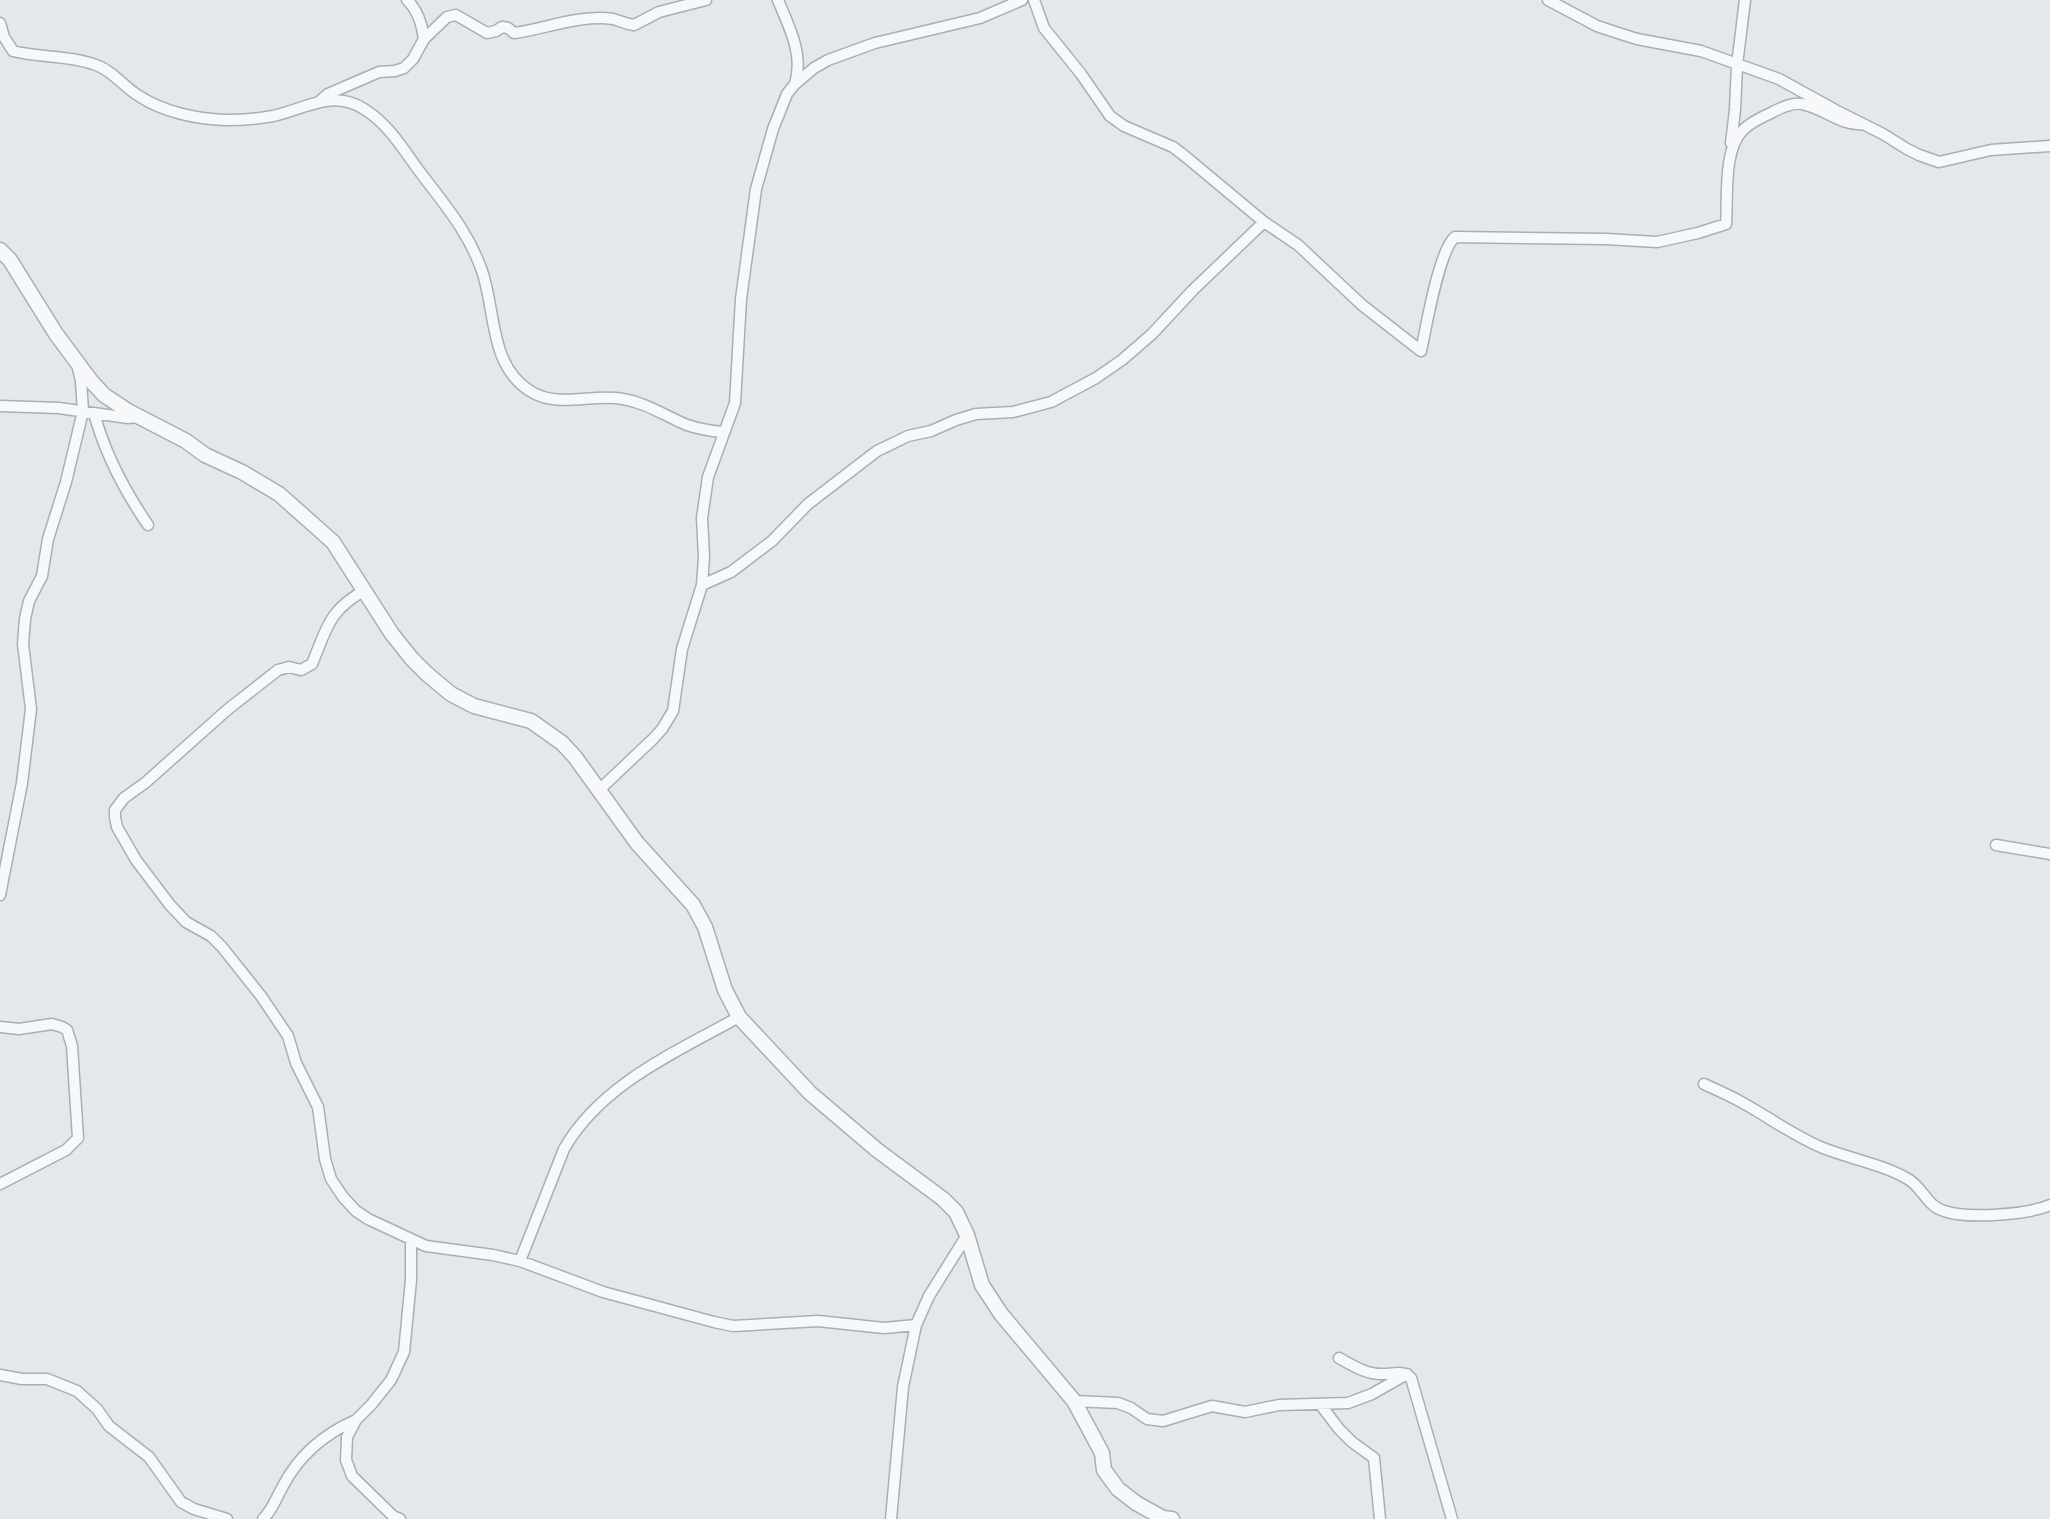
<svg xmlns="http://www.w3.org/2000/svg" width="2050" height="1519" font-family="'Varela Round',sans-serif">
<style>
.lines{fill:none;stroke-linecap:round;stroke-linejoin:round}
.minor-casing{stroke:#a9aeb7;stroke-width:13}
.tertiary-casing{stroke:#a9aeb7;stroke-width:17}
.minor{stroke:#f7f8fa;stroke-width:10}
.tertiary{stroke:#f7f8fa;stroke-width:14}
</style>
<rect width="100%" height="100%" fill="#e4e7ec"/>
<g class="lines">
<g class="minor-casing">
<path id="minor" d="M407 0C418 10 422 24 424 39
M778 0C789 27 804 54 795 84
M1034 0 1044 28 1081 74 1110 116 1124 126 1173 147 1186 157 1264 222 1298 245 1362 305 1421 351C1426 328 1439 250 1455 237L1606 239 1657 242 1698 233 1726 224C1728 196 1723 150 1743 130 1751 122 1762 117 1771 113 1780 108 1792 102 1802 104 1825 108 1839 126 1863 124
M1548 0 1597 26 1618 33 1637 39 1701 51 1779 79 1837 111 1883 134 1907 149 1919 155 1939 162 1991 150 2050 146
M0 23 4 37 13 51C40 58 69 55 96 65 113 71 124 87 139 96 163 112 197 119 225 120 241 120 257 119 273 116 305 109 332 89 364 109 388 124 401 146 417 168 442 202 468 230 482 271 496 311 489 365 530 391 558 409 592 393 623 399 647 403 665 416 687 425 699 429 711 431 723 432
M320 101 328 94 379 72 395 71 404 68 413 59 424 39 447 17 456 15 487 33 496 31 502 27 508 28 514 33C544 29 582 14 613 19 620 21 626 24 634 25L659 12 706 0
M1731 143 1735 110 1737 65 1745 0
M0 406 59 408 128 418 139 417
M94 413C105 454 124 490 148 525
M702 585 731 572 772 541 808 504 877 451 908 436 931 431 956 420 976 414 1013 412 1051 402 1096 378 1122 360 1152 334 1193 290 1264 222
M365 590C328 611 327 628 312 664L301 670 289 667 278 670 227 710 145 783 124 798 115 810V817L117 827 136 860 170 905 186 922 211 936 222 947 261 996 288 1036 296 1063 318 1107 325 1159 331 1179 343 1197 356 1211 368 1219 426 1246 493 1255 520 1261 603 1292 714 1322 733 1326 818 1321 884 1328 916 1325
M598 791 653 739 662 729 673 711 682 649 702 585 704 557 702 518 708 477 735 403 741 299 756 189 773 129 787 94 794 85 814 68 828 60 875 43 980 18 1022 0
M1996 845 2050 854
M0 895 22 783 31 709 23 644 25 619 29 601 42 576 48 539 66 482 83 411 81 381 77 364
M0 1027 19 1029 52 1024 62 1027 67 1030 72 1046 78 1138 66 1150 0 1184
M1704 1084C1717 1090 1731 1096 1743 1103 1770 1118 1794 1136 1823 1148 1851 1159 1882 1164 1908 1179 1923 1188 1927 1206 1944 1211 1967 1219 2027 1215 2050 1205
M520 1261 564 1149C601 1084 676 1052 739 1017
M1339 1358C1352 1365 1367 1375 1383 1374 1395 1374 1402 1370 1411 1378L1452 1519
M0 1375 22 1379H47L77 1391 97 1409 109 1426 149 1457 181 1502 194 1509 227 1519
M1074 1401 1118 1403 1131 1408 1147 1419 1163 1421 1212 1406 1245 1412 1279 1405 1348 1403 1372 1394 1407 1374
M1320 1404 1339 1429 1352 1442 1374 1458 1380 1519
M263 1519C273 1509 276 1498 283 1486 299 1455 324 1434 356 1420
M400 1519 393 1516 352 1476 346 1460 347 1437 356 1420 371 1405 391 1380 404 1352 411 1280V1239
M891 1519 903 1387 916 1325 929 1296 967 1235"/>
</g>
<g class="tertiary-casing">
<path id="tertiary" d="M0 250 10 260 56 334 91 381 104 395 128 411 186 441 205 455 242 472 279 494 333 542 392 634 412 659 427 674 451 694 474 706 531 721 562 743 575 757 637 843 693 905 705 927 725 990 739 1017 810 1093 877 1150 943 1199 956 1212 967 1235 982 1285 1001 1314 1074 1401 1102 1453 1104 1470 1118 1489 1136 1503 1163 1518 1172 1519"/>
</g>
<use href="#minor" class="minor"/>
<use href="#tertiary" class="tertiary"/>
</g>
</svg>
